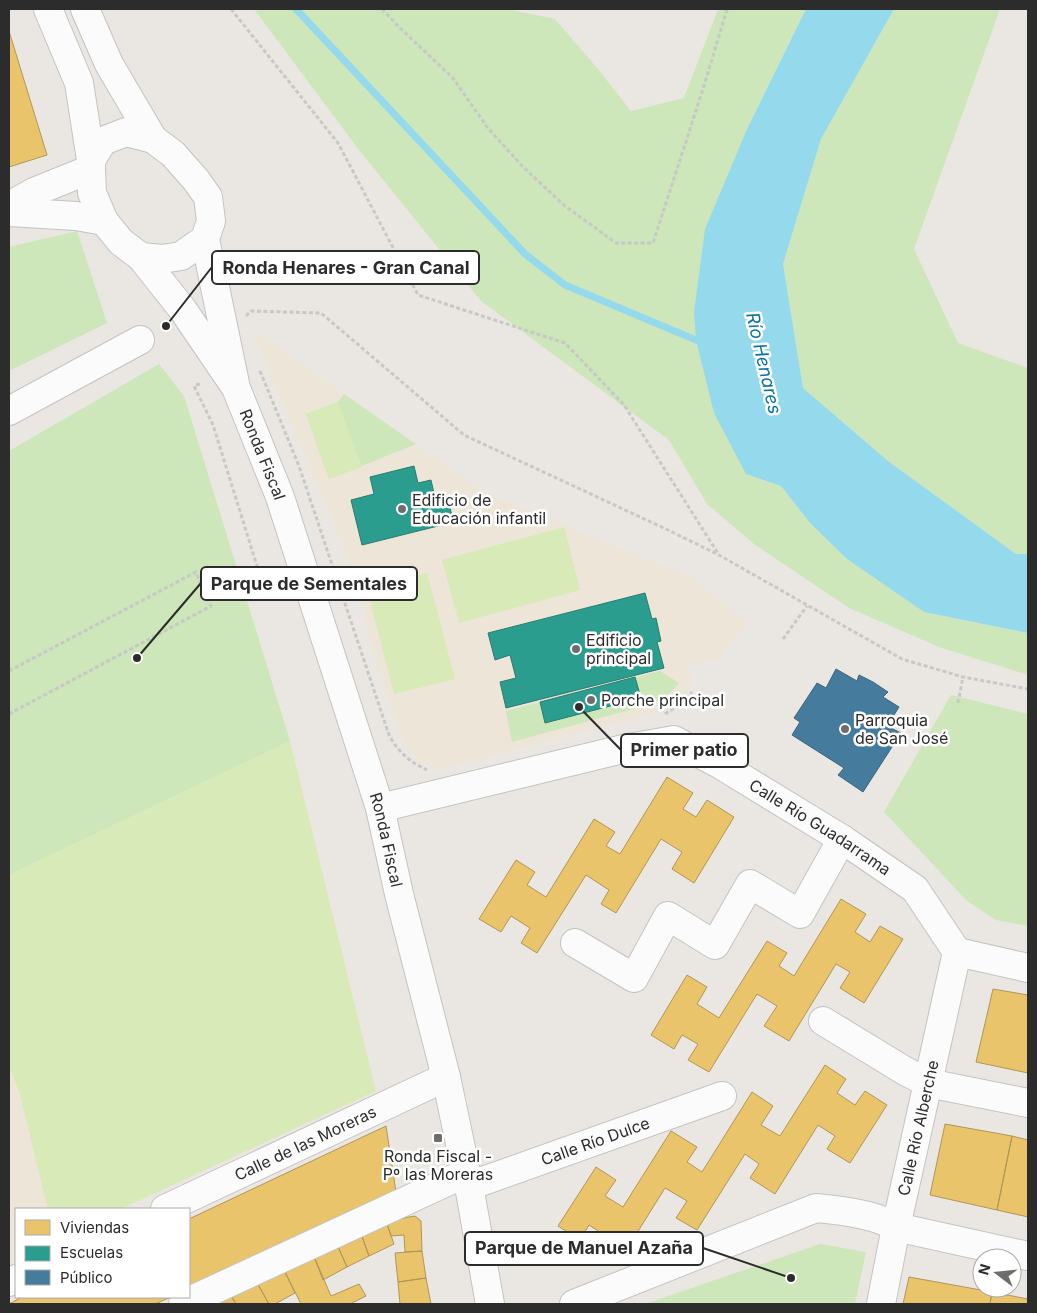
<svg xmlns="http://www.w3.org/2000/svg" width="1037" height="1313" font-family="Inter,sans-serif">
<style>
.education{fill:#ede5d7}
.green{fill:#cde6ba}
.pitch{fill:#d8eab8}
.water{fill:#95d9ed}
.homes{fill:#e9c46a;stroke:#b09657}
.schools{fill:#2a9d8f;stroke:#2b7b71}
.public{fill:#457b9d;stroke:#3e637b}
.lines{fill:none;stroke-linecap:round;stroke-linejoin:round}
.stream{stroke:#95d9ed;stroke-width:7}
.street-casing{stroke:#c4c3c3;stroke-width:30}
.path{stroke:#c8c8c7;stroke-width:3;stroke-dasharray:4 2.5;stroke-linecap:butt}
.street{stroke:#fcfbfb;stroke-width:28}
.poi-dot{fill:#6e6d6c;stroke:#fff;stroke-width:2}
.labels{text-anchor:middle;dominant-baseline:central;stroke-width:5;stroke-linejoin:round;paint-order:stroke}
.street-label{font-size:16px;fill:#2c2c2c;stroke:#fff}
.poi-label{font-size:16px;fill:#2c2c2c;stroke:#fff;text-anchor:start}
.water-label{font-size:18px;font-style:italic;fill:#0a73a3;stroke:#fff}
.leader{fill:none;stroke:#2c2c2c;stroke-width:2}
.callout-dot{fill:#2c2c2c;stroke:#fff;stroke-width:2}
.callout{fill:#fff;stroke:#2c2c2c;stroke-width:2}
.callout-label{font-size:18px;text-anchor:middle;font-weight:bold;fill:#2c2c2c}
</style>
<rect width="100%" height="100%" fill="#eae7e2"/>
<path class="education" d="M251 329 485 493 689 576 713 594 746 624 718 660 687 664 693 687 673 704 655 713 446 768 419 763 404 742 379 671 345 550Z
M9 1067 19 1091 48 1209H16V1258L9 1261Z"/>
<path class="green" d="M254 9H507L555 19 598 69 631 111 684 98 718 9H806L748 127 746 474 781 486 810 523 847 559 924 612 1028 633V675L939 647 849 608 754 544 707 504 669 440 481 301 359 150Z
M894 9H1000L914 249 958 343 1028 368V554H1016L888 461 803 388 783 264 821 139Z
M77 231 107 323 9 371V247Z
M159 364 184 396 290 741 9 875V451Z
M344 394 416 444 329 479 306 414 338 402Z
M660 671 679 683 667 696 651 704 512 742 506 711Z
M951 695 1028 714V926L996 920 967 901 884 812Z
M820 1244 866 1252 855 1304H645Z"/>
<path class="pitch" d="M338 402 362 467 329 479 306 414Z
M564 527 580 590 459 623 442 560Z
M427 573 455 679 394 694 367 589Z
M290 741 376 1091 121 1209H48L19 1091 9 1067V875Z"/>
<path class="water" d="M806 9H894L821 139 783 264 803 388 888 461 1016 554H1028V633L924 612 847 559 810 523 781 486 746 474 714 413 696 340 694 312 705 229 748 127Z"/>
<path class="homes" d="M9 31 47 155 9 167Z
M667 777 693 793 683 809 696 817 707 800 734 817 694 883 672 869 682 852 661 839 616 913 601 904 609 890 586 875 537 953 521 943 530 928 511 916 501 932 479 919 516 860 535 872 527 885 546 897 594 819 615 832 606 846 620 854Z
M841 899 866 914 855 932 870 942 880 926 903 939 864 1003 840 988 850 972 836 964 789 1041 764 1026 777 1006 757 994 709 1072 688 1060 698 1044 682 1035 674 1049 651 1035 687 975 707 987 697 1004 719 1018 767 941 787 953 779 966 794 976Z
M993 989 1028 995V1073L976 1062Z
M825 1065 846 1079 837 1093 855 1105 865 1091 887 1105 850 1163 827 1149 835 1136 818 1125 775 1194 750 1178 759 1164 745 1154 697 1230 676 1218 687 1201 665 1188 617 1265 596 1251 606 1236 589 1225 580 1240 558 1226 596 1167 616 1180 605 1196 623 1207 671 1131 697 1147 687 1162 702 1172 752 1092 773 1106 761 1125 780 1136Z
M945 1124 1012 1136 997 1210 930 1195Z
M386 1126 396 1192 189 1289V1219Z
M1012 1136 1028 1140V1217L997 1210Z
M415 1216 421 1221 422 1251 405 1252 404 1235 391 1236 386 1221Z
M386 1221 394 1244 369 1256 360 1231Z
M360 1231 369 1256 347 1267 336 1242Z
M336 1242 347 1267 323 1280 313 1254Z
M422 1251 426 1278 398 1282 395 1253Z
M313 1254 331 1296 359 1284 366 1296 350 1304H301L283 1268Z
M283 1268 295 1293 275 1304H269L256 1281Z
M909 1277 992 1292 990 1304H903Z
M426 1278 431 1304H400L398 1282Z
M256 1281 269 1304H236L230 1294Z
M992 1292 1028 1299V1304H990Z
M230 1294 236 1304H207Z
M22 1297H171L155 1304H9Z"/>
<path class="schools" d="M414 466 418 483 431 480 436 502 448 499 452 516 440 519 442 525 362 545 351 500 374 494 370 477Z
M645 593 652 619 656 618 661 641 657 642 664 668 506 708 500 682 516 678 510 655 495 660 488 633Z
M635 677 641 698 545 723 540 702Z"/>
<path class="public" d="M836 669 857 681 859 675 873 682 888 692 883 697 899 707 887 726 901 733 863 792 838 775 844 768 792 735 800 722 794 718 817 683 826 688Z"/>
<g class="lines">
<path class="stream" d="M296 9 525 254 565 285 696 340 704 342"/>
<g class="street-casing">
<g id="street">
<path d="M48 9 79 83 91 160"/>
<path d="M85 9 109 64 153 139"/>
<path d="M9 206 34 192 91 169"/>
<path d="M9 212 76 216 104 221"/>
<path d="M141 257 162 259 181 256 205 239"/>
<path id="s1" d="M236 388 183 310 141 257 121 242 104 221 92 193 91 169V160L103 141 126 132 153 139 173 154 196 180 208 197 211 221 205 239 236 388 280 497 380 808 399 894 446 1077 469 1186 490 1304"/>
<path d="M9 411 140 340"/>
<path id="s2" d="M380 808 623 749 674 740 721 765 842 839 915 889 957 952 1028 968"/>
<path d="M575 943 634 978 668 916 715 945 750 884 800 914 842 839"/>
<path d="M823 1021 905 1071 928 1083 1028 1103"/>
<path id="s3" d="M469 1186 722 1096"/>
<path id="s4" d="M165 1209 446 1077"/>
<path d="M9 1282 16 1279"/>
<path d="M183 1304 466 1173"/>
<path d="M574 1304 816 1208C840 1210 875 1214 896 1227L1028 1256"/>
<path id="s5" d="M881 1304 896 1227 957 952"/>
</g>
</g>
<path class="path" d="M231 9 338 143 418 295 565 343 624 405 719 555
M382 9 401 29 453 78 487 127 523 167 565 206 616 243H653L704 86 727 9
M246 316 251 311 321 313 464 435 668 530 719 555 902 659 963 677 1028 689
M260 371 299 466 389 735C398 752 410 762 427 770
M783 639 807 606
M9 671 196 572 203 591 239 575 258 569 213 425 194 386 202 383
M958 703 963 677
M9 714 211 606 203 591
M665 714 683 702 692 692"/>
<use href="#street" class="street"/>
</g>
<g class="poi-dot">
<circle cx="402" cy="509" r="5"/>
<circle cx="576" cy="649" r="5"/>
<circle cx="591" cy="700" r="5"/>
<circle cx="845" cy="729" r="5"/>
<rect x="433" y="1133" width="10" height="10" rx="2.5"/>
</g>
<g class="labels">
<g class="street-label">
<text stroke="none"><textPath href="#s1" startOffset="700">Ronda Fiscal</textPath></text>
<text stroke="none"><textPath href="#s2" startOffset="472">Calle Río Guadarrama</textPath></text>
<text stroke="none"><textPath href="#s1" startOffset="1105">Ronda Fiscal</textPath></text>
<text stroke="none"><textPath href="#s5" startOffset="180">Calle Río Alberche</textPath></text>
<text stroke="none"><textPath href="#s3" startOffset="134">Calle Río Dulce</textPath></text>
<text stroke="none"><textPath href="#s4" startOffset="155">Calle de las Moreras</textPath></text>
</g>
<g class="poi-label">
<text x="412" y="500">Edificio de<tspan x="412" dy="18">Educación infantil</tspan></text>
<text x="586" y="640">Edificio<tspan x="586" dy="18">principal</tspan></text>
<text x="601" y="700">Porche principal</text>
<text x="855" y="720">Parroquia<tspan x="855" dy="18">de San José</tspan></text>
<text x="438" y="1156" text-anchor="middle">Ronda Fiscal -<tspan x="438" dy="18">Pº las Moreras</tspan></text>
</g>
<g class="water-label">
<text transform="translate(764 363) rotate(77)">Río Henares</text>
</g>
</g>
<path class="leader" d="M166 326L212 267M137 658L201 583M579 707L621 750M791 1278L703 1248"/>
<g class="callout-dot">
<circle cx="166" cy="326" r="5"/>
<circle cx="137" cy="658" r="5"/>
<circle cx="579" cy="707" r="5"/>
<circle cx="791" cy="1278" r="5"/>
</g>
<g class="callout">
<rect x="212" y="251" width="267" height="33" rx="5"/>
<rect x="201" y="567" width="216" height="33" rx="5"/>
<rect x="621" y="734" width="127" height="33" rx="5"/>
<rect x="465" y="1232" width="238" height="33" rx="5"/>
</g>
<g class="callout-label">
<text x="346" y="274">Ronda Henares - Gran Canal</text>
<text x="309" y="590">Parque de Sementales</text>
<text x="684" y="756">Primer patio</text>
<text x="584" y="1254">Parque de Manuel Azaña</text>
</g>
<rect width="1037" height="1313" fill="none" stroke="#2c2c2c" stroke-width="20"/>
<rect x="15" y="1208" width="175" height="90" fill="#ffffff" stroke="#ababab"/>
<rect x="25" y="1220" width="25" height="15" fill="#e9c46a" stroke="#ababab"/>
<text x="60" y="1233" font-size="15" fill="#2c2c2c">Viviendas</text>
<rect x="25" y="1246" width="25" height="15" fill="#2a9d8f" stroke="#ababab"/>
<text x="60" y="1258" font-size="15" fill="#2c2c2c">Escuelas</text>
<rect x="25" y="1270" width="25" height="15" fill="#457b9d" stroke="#ababab"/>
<text x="60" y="1283" font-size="15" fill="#2c2c2c">Público</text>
<g transform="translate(997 1273) rotate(286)"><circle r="24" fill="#ffffff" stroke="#ababab"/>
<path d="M0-4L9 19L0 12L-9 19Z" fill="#6e6d6c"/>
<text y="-8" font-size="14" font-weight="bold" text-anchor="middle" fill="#2c2c2c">N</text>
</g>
</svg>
